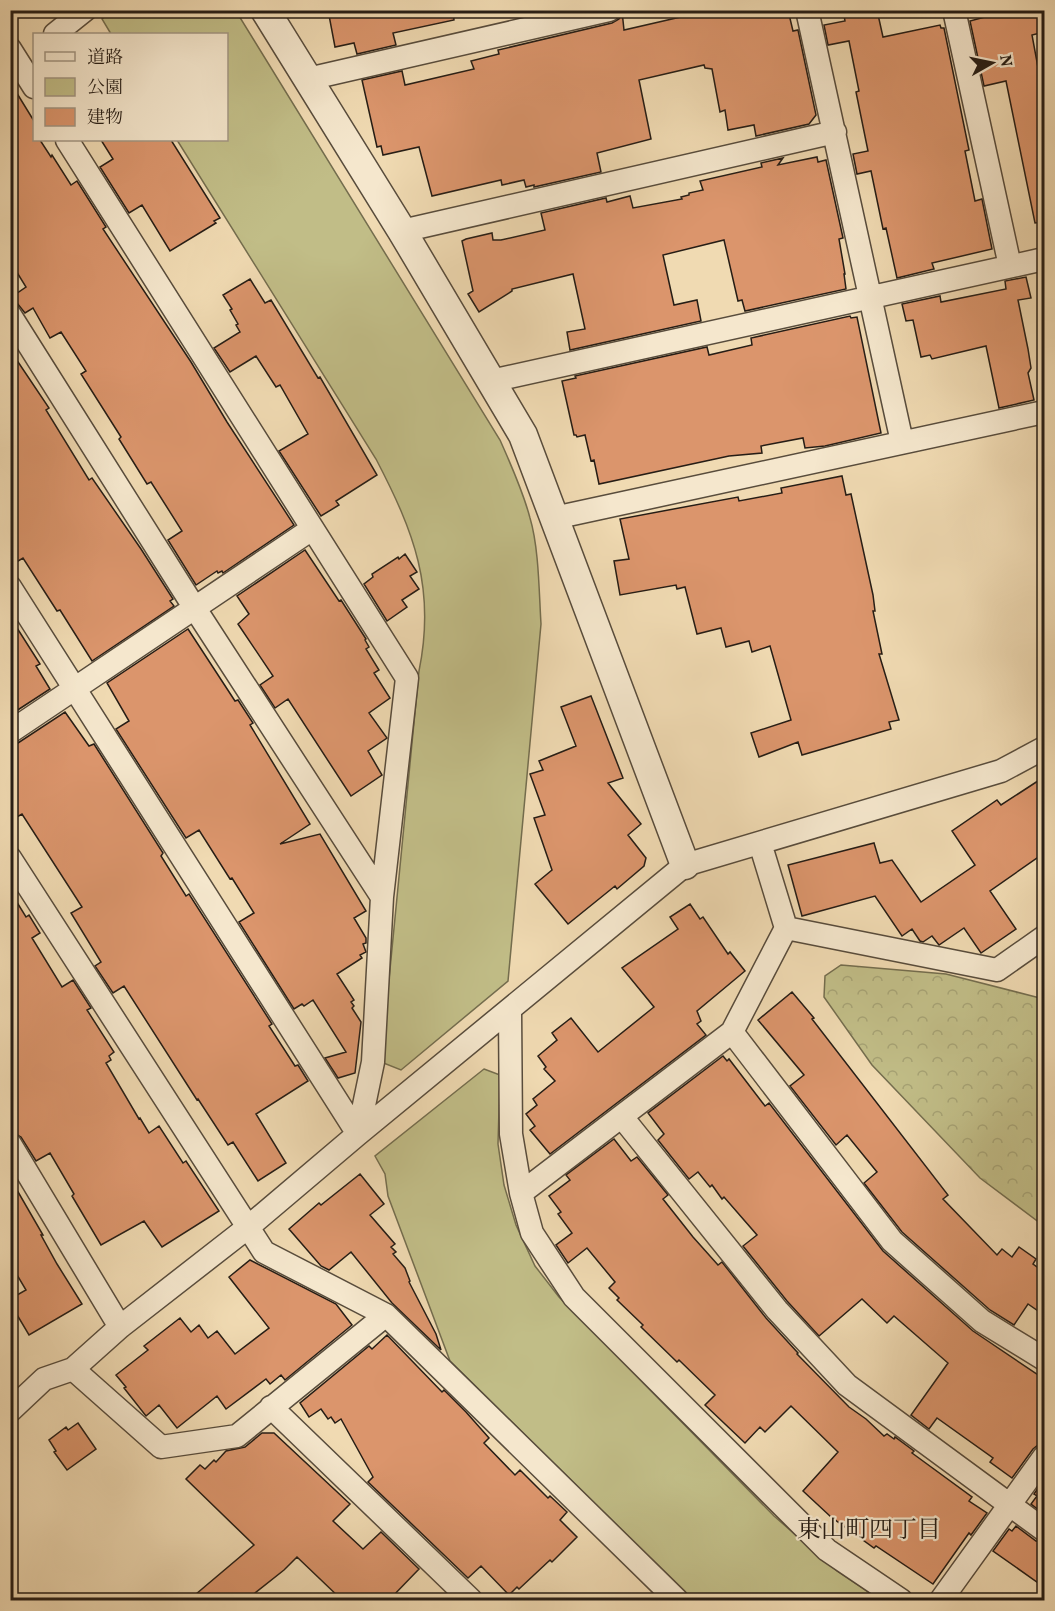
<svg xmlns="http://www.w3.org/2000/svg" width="1055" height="1611" font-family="Vollkorn,'Noto Serif JP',serif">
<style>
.forest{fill:url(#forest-crowns);stroke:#746d4e;stroke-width:1.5}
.park{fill:#c1bd87;stroke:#746d4e;stroke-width:1.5}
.building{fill:#db956c;stroke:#261d15;stroke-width:1.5}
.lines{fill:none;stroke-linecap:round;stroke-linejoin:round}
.minor-casing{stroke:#584c3c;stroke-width:25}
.tertiary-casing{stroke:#584c3c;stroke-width:31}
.minor{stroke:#f5e7cd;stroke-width:22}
.tertiary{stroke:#f5e7cd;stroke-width:28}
.labels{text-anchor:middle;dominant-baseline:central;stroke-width:4.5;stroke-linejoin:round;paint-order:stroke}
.neighbourhood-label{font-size:24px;fill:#261d15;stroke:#f5e7cd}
</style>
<defs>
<pattern id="forest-crowns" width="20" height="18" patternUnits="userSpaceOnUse" patternTransform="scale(1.5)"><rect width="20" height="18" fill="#c1bd87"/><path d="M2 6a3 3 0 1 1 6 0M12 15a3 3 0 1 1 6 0" fill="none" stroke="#a6a274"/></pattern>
</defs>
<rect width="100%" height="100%" fill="#f0dab2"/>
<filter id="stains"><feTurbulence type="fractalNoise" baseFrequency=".00333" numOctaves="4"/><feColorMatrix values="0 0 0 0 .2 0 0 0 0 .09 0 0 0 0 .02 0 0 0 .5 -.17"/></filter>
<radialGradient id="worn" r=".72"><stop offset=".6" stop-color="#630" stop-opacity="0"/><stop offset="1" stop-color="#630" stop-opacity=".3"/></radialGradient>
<path class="forest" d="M841 965 946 974 1044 999V1226L980 1178 872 1065 824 997 825 976Z"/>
<path class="park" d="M112 11H236L500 440C511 465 523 491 530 518 539 548 539 593 541 624L508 981 401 1070 381 1062 419 671C436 588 414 532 376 459L177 140H226V34H111L102 19Z
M484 1069 500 1075 498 1144 504 1185 516 1225 535 1266 559 1297 774 1516 837 1571 880 1600H693L450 1361 388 1196 385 1174 375 1156Z"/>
<path class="building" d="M328 10H453L454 20 393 33 396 45 357 54 354 43 335 47Z
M711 10H788L793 31 798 30 816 115 809 124 756 136 754 125 728 130 725 110 720 112 712 69 705 68 704 65 639 80 651 139 597 153 601 172 534 187V185L526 187 524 180 502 185 501 180 432 196 419 147 383 155 381 146 377 147 362 80 402 71 405 85 474 69 471 61 499 54 498 50 612 23 619 19 622 11 624 30Z
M843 10H877L883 37 940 25 941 28H944L969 150 965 151 975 201 982 199 992 249 932 263 934 269 897 278 886 228 883 229 871 171 857 174 853 154 868 151 856 92 859 91 849 41 828 45 824 25 845 21Z
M999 10H1040L1044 23V32L1032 35 1044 100V222L1035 223 1006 81 984 86 970 21 985 17 984 14Z
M10 82 34 121V140H40L51 157 52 155 71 185 77 181 106 227 103 229 191 362 227 422 294 525 223 573 222 571 218 573 217 571 196 585 168 540 182 531 151 482 147 484 119 439 121 437 81 374 86 371 61 332 50 338 33 308 25 313 17 303 10 302V298L26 287 10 261Z
M101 140H171L220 218 214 221 216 223 170 251 142 205 129 213 100 167 113 159Z
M817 157 818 162 826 160 843 238 839 239 845 274H844L846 289 745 311 742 300 738 301 724 240 663 255 674 305 697 300 701 321 570 350 567 332 585 329 573 274 512 289V291L479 312 468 294 473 291 462 241 466 239 492 233 493 240H501L545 230 541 213 606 198 607 202 630 196 633 208 682 199 681 197 689 195V193L703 190 700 181 762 167 761 163 783 158 778 165Z
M1026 277 1031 298 1018 300 1028 349 1031 368 1028 373 1034 400 999 408 986 346 932 359 930 355 921 357 913 320 906 321 902 304 940 296 941 302 1006 289 1005 281Z
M250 279 265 303 271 300 318 378 320 377 377 475 336 501 339 505 321 516 279 451 308 434 280 385 276 387 256 356 230 372 214 348 240 332 236 325 238 324 230 310 232 309 223 295Z
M850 316 851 318 857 317 881 433 825 446 805 448 803 438 761 446 762 453 729 456 599 484 594 460 591 461 585 435 577 437 576 435H574L562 381 576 378 575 376 707 347 709 355 752 345 751 338Z
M10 350 49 408 46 410 89 480 92 478 141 549 173 599 170 601 174 606 92 661 60 610 57 611 23 558 10 566Z
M842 476 846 495 851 494 873 595 875 611H873L882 654H879L899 720 889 722 891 729 802 755 798 742 759 757 751 733 791 720 770 646 752 652 749 641 726 647 721 628 697 634 685 587 677 589 676 585 620 595 614 561 629 559 620 519 738 497 739 501 782 493 781 488Z
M305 550 339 601 341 600 366 639 365 640 369 647 366 649 379 670 374 673 390 698 369 713 387 738 368 751 382 775 351 796 288 699 275 708 260 685 273 676 238 624 249 614 237 596Z
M405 554 417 572 410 576 419 589 402 600 407 607 387 621 364 584 373 577 372 574 398 557 399 559Z
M10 617 40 664 36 666 50 689 10 715Z
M188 629 235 701 238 700 253 723 250 725 310 824 280 844 320 834 366 911 354 918 366 938V943L363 944 366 952 360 955 362 958 337 974 354 1000 351 1002 354 1006 352 1008 361 1022 355 1073 338 1078 325 1058 346 1052 313 1000 304 1006 302 1004 294 1009 239 922 254 913 232 878 230 879 199 830 186 838 116 729 129 721 107 683Z
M591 696 623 778 608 783 641 824 628 835 646 858 644 866 617 889 615 886 568 924 535 884 552 870 534 818 545 815 530 774 543 770 539 761 576 746 561 707Z
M65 712 89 746 94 744 163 853 161 856 186 896 189 894 272 1024 269 1026 295 1066 298 1065 308 1081 256 1114 286 1163 258 1181 233 1142 228 1145 198 1099 197 1100 124 986 113 993 95 966 101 962 71 913 82 907 22 814 10 821V745L18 743Z
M1044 777V853L990 891 1016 929 981 953 964 928 939 945 932 936 923 942 920 941 912 929 902 936 875 896 802 916 788 865 874 843 880 863 892 860 921 902 975 865 952 831 997 800 1001 805Z
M10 891 26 917 29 915 40 933 32 938 62 987 73 980 91 1008 87 1010 114 1052 109 1056 111 1060 106 1063 139 1119 140 1118 149 1133 159 1126 183 1163 186 1161 219 1211 162 1247 144 1221 101 1245 72 1196 74 1194 50 1153 36 1161 21 1137 10 1131Z
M690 904 700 919 703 917 728 954 730 952 745 971 697 1011 701 1021 697 1024 706 1035 550 1154 530 1130 535 1126 526 1114 537 1105 533 1099 555 1081 544 1069 546 1067 538 1056 557 1040 552 1033 571 1018 598 1052 654 1007 622 968 678 929 670 917Z
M792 992 814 1018 812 1019 948 1195 943 1199 997 1255 1002 1249 1012 1257 1019 1247 1036 1259 1033 1264 1044 1272V1315L1028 1304 1014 1325 990 1310 902 1232 864 1183 877 1172 847 1135 836 1145 790 1086 804 1075 758 1020Z
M723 1056 727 1061 729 1059 765 1106 769 1103 883 1251 973 1331 1044 1379V1444L1038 1445 1033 1449 1012 1478 990 1462 993 1458 937 1418 929 1429 911 1415 948 1363 894 1316 887 1323 862 1299 819 1336 787 1301 743 1246 757 1235 724 1197 722 1199 712 1185 710 1187 698 1172 689 1179 658 1140 664 1134 648 1113Z
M614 1139 631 1161 637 1157 668 1195 663 1199 693 1237 718 1265 722 1262 766 1318 798 1353 797 1354 849 1407 866 1419 884 1436 887 1434 894 1439 895 1437 914 1451 912 1453 972 1497 969 1501 987 1513 971 1535 969 1533 933 1584 876 1546 874 1548 831 1517 803 1491 838 1452 791 1406 765 1432 760 1427 745 1443 705 1405 715 1395 679 1360 677 1362 641 1327 643 1325 617 1300 619 1298 609 1288 615 1282 587 1248 568 1263 556 1245 572 1233 558 1214 561 1212 549 1196 570 1180 566 1175Z
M360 1174 384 1204 370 1215 395 1244 391 1247 396 1252 393 1254 405 1268 410 1281 409 1282 436 1334 441 1350 392 1303 351 1252 329 1270 321 1266 289 1229 319 1203 321 1205Z
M10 1178 43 1235H41L57 1264 82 1304 29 1335 10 1303V1299L26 1290 10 1263Z
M250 1260 336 1304 352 1325 285 1380 281 1375 270 1384 266 1379 226 1409 217 1396 177 1428 159 1405 146 1416 124 1388 126 1387 116 1375 148 1350 144 1346 180 1318 191 1332 199 1325 208 1338 217 1331 235 1354 269 1328 229 1277Z
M387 1335 442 1392 444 1390 466 1412 489 1438 484 1443 515 1475 520 1470 548 1498 550 1496 567 1512 560 1520 577 1537 552 1562 550 1560 519 1589 517 1587 509 1595 481 1566 468 1578 368 1482 373 1477 341 1419 335 1423 331 1417 328 1419 321 1409 309 1417 300 1403 369 1346 372 1349Z
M78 1423 96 1449 67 1470 54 1452 56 1451 49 1440 66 1427 68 1430Z
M262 1433H274L350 1504 333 1521 363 1549 381 1532 419 1569 389 1600H342L297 1557 284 1570 246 1600H189L254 1545 186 1479 200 1465 205 1469 214 1460 216 1462 226 1451 245 1447Z
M1044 1479V1514L1031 1504 1037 1496 1034 1494Z
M1016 1526 1036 1541 1044 1543V1587L993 1551 1009 1529 1012 1531Z"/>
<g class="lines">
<g class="minor-casing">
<path id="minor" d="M807 10 902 442
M954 10 1010 266
M55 34 85 10
M10 49 34 87
M308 79 609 10
M67 140 407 678 382 897 373 1062 358 1134
M402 231 835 132
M10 315 194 607 382 897
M491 381 1044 259
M554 518 1044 412
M10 587 358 1134
M10 732 312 529
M10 858 264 1252 386 1315 677 1600
M786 928 997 970 1044 937
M510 1010 511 1134 521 1193 532 1233 574 1297 827 1550 901 1600
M732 1032 892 1241 982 1321 1044 1359
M622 1117 777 1310 847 1385 1044 1530
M10 1144 120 1327
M521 1193 732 1032 786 928 760 843
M73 1369 161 1447 237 1436 386 1315
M271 1407 471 1600
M10 1411 44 1379 73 1369 120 1327 247 1228 358 1134 685 865 1001 771 1044 748
M941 1600 1044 1457"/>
</g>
<g class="tertiary-casing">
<path id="tertiary" d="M265 10 402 231 523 435 685 865"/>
</g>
<use href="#minor" class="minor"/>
<use href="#tertiary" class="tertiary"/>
</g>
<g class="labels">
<g class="neighbourhood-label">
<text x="869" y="1531">東山町四丁目</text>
</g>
</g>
<rect width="1055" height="1611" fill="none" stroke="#f0dab2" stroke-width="36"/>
<rect x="12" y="12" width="1031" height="1587" fill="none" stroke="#261d15" stroke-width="3"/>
<rect x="18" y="18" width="1019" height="1575" fill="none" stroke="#261d15" stroke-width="1.5"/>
<rect x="33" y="33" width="195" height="108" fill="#f5e7cd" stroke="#a29683" stroke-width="1.5"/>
<rect x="45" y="52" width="30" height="9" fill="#f5e7cd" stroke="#a29683" stroke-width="1.5"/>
<text x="87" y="63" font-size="18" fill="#261d15">道路</text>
<rect x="45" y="78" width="30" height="18" fill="#c1bd87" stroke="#a29683" stroke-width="1.5"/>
<text x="87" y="93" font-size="18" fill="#261d15">公園</text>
<rect x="45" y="108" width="30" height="18" fill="#db956c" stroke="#a29683" stroke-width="1.5"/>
<text x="87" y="123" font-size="18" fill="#261d15">建物</text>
<g transform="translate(992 63) rotate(81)" stroke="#f5e7cd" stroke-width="4.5" paint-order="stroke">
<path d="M0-4.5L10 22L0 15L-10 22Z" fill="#261d15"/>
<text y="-9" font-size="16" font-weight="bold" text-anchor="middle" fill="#261d15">N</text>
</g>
<rect width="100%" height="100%" filter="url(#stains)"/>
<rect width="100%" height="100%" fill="url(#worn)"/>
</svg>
